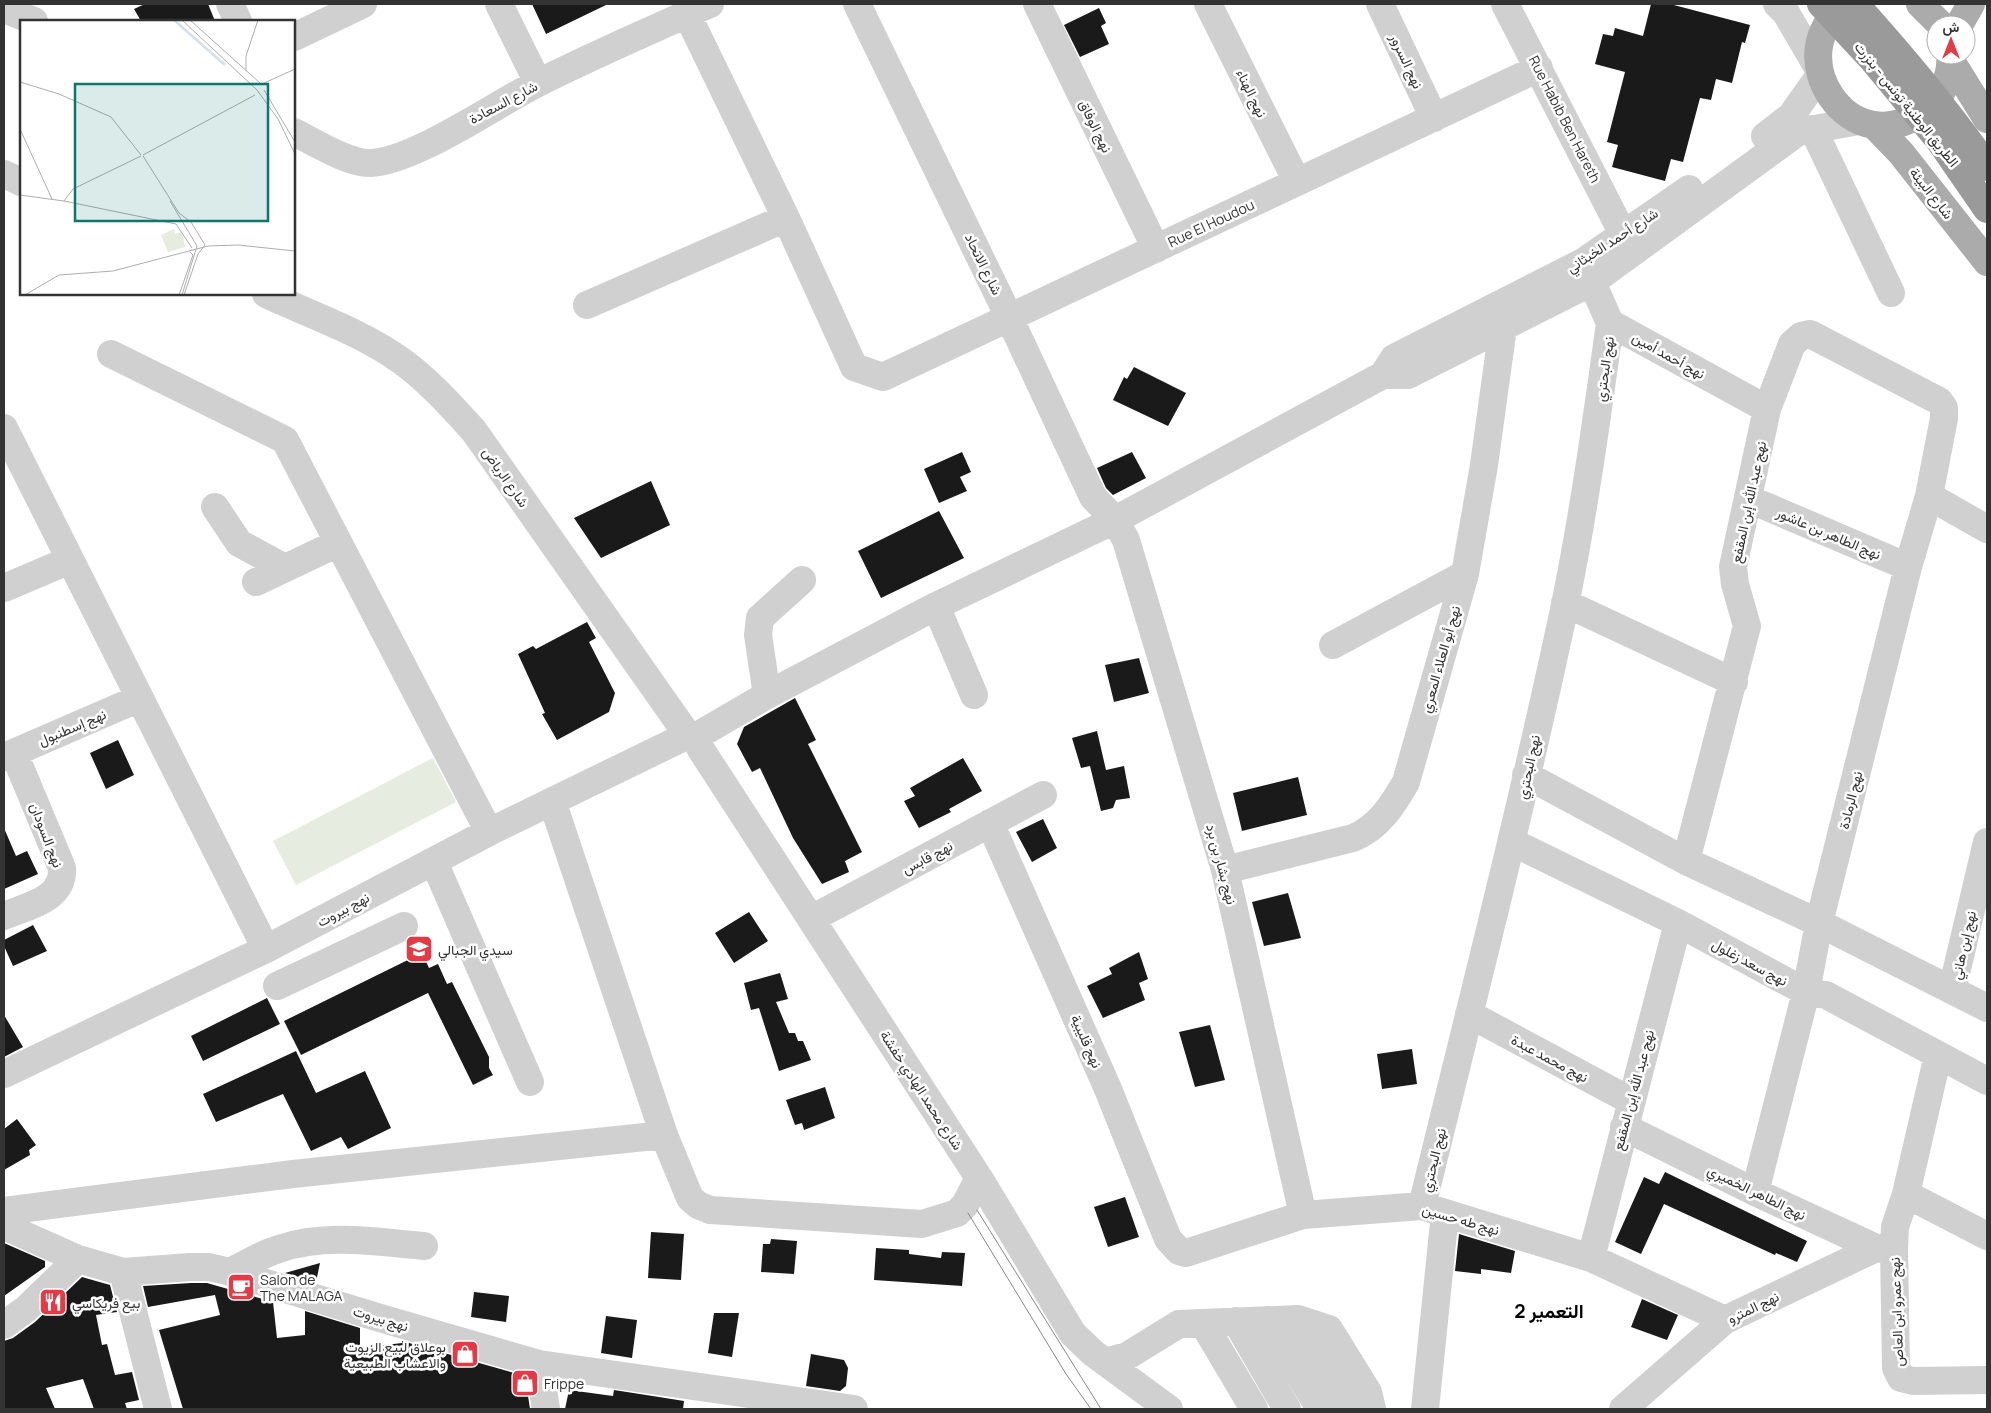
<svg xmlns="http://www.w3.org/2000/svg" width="1991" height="1413" font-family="Manrope,Vazirmatn,sans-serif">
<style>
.green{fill:#e6ecdf}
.building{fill:#1a1a1a}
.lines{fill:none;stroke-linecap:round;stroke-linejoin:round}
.minor{stroke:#d0d0d0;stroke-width:28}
.major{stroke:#ababab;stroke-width:28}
.tram{stroke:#888;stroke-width:1}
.highway-bridge{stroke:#9a9a9a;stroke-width:28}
.labels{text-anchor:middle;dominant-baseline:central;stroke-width:5;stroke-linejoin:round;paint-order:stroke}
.street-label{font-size:14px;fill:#333;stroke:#fff}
.poi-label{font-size:14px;fill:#333;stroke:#fff;text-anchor:start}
.district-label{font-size:19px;font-weight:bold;fill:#000;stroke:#fff}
.inset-river{fill:none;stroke:#cfe2ee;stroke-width:2.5}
.inset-road{fill:none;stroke:#adadad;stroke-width:1}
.view{fill:#0f766e;fill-opacity:0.15;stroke:#0f766e;stroke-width:2.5}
.inset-edge{fill:none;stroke:#333;stroke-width:2.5}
</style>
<rect width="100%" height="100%" fill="#fff"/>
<path class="green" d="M433 758 456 802 296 885 273 841Z"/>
<path class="building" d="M145 4H208L215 21H141L134 9Z
M532 4H608L546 34Z
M1651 4H1670L1750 25 1745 43 1742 42 1732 83 1716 79 1711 100 1700 98 1683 162 1671 159 1665 181 1612 167 1618 145 1607 142 1625 72 1595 64 1603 34 1613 36 1615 28 1643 36Z
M1099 8 1106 23 1101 26 1109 44 1080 57 1064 25Z
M1134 367 1186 393 1168 426 1113 400 1124 377 1127 379Z
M962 452 971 472 960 477 967 491 939 503 924 469Z
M1132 452 1146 478 1113 495 1106 488 1097 468Z
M651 481 670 525 601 558 574 518Z
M939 511 964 558 881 598 858 551Z
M587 622 596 638 589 642 615 693 609 712 557 740 542 714 545 713 518 654 533 646 536 649Z
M1139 658 1149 693 1114 702 1105 665Z
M795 698 816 740 808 744 862 852 845 861 849 872 822 884 793 838 760 768 752 772 737 744 744 727Z
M1097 731 1106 770 1124 766 1130 798 1116 800 1113 808 1101 811 1090 766 1081 768 1072 738Z
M118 740 134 775 106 789 90 753Z
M963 758 982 791 949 809 951 812 919 828 904 801 915 796 910 788Z
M1298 777 1307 815 1242 831 1233 793Z
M1043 819 1057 848 1032 862 1016 832Z
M4 828 16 856 27 851 38 874 4 889Z
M1288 893 1301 938 1264 946 1252 902Z
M749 912 768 941 734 963 715 933Z
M33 925 47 951 13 966 4 946V940Z
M1139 952 1148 979 1139 983 1145 1000 1103 1018 1087 986 1112 974 1109 968Z
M422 953 429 968 438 964 447 984 452 982 489 1057V1068L493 1075 473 1085 428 993 301 1055 284 1021Z
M780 973 788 999 776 1002 789 1033H795L798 1041H803L811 1060 779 1071 759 1008 751 1010 744 983Z
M267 998 280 1024 203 1061 191 1036Z
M4 1015 23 1047 4 1057Z
M1210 1025 1225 1080 1195 1087 1179 1032Z
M1412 1049 1417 1084 1382 1089 1377 1054Z
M296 1051 316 1093 365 1071 391 1128 348 1149 341 1137 311 1151 283 1094 216 1122 203 1094Z
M825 1087 835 1118 804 1130 802 1123 795 1125 786 1100Z
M17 1119 36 1145 29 1150 30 1155 4 1170V1129Z
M1665 1172 1807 1241 1797 1262 1776 1253 1775 1255 1664 1204 1641 1254 1615 1242 1644 1177 1659 1184Z
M1125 1197 1139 1237 1108 1247 1094 1207Z
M651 1232 684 1234 681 1280 648 1278Z
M1459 1234 1515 1251 1511 1273 1481 1269V1274L1455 1271Z
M771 1239 797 1241 794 1274 761 1272 763 1244H770Z
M4 1243 45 1261V1267L4 1296Z
M876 1248 909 1250V1254L941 1258 942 1252 965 1253 962 1286 874 1280Z
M320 1263 316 1282 285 1273Z
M82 1277 110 1285 117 1312 96 1315 102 1345 107 1344 115 1375 132 1372 139 1400 125 1403 127 1409H94L83 1379 46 1388 55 1409H4V1341L13 1338 35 1322Z
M191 1283H207L273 1302 277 1338 305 1335V1311L360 1328V1348L402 1343V1341L525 1376 530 1409H183L159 1330 220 1315 215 1295 148 1307 143 1286Z
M474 1292 509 1296 506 1322 471 1317Z
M1642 1299 1678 1315 1667 1340 1631 1327Z
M714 1313H739L732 1357 708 1353Z
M606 1316 637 1320 632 1358 601 1353Z
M811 1354 844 1360 848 1368 846 1386 840 1391 806 1386Z
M569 1390 613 1396 614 1390 659 1397 684 1401 683 1409H565Z"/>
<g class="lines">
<path class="minor" d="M230 4 238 21
M499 4 538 83
M857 4 1009 317 1093 497 1115 520 1126 540 1225 870 1303 1215
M1037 4 1156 249
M1208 4 1297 182
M1380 4 1434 118
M1505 4 1623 234
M1777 4 1786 13 1818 68
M4 9 34 21
M687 14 786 218 854 367 883 377 1539 68
M294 37 363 4
M1813 129 1891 293
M294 132C314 142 349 164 371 163 415 161 496 104 538 83 594 55 653 29 710 4
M1765 136 1791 116 1820 75
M4 174 21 182
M1592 282 1610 323 1767 409
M266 294C311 315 362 332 403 362 430 382 452 407 474 431L684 730
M587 305 786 218
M111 354 285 440 489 832
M1383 375 1394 358 1583 262 1689 189
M4 428 266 949
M1929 496 1987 529
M1749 499 1908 567
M215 507 239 543 285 568
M256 582 338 543
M4 588 70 560
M1565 603 1734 682
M936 606 974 695
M1333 645 1465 574
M767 695 758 635 760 618 802 580
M702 733 767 695 936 606 1115 520 1383 375H1408L1592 282 1798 132 1859 121
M700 748 979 1178 1073 1334 1093 1353 1169 1409
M4 757 140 698
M1526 775 1686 861 1819 923 1987 1008
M552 801 664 1135 690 1198 698 1205 710 1210 922 1224 957 1213 965 1205 979 1178
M990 823 1108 1089 1168 1239 1179 1251 1186 1253 1303 1215 1422 1206 1591 1258 1725 1320
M1512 842 1678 923 1806 992 1826 995 1987 1081
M1686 861 1747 626 1735 584 1733 567 1767 409 1792 344 1801 336 1810 334 1939 401 1944 408V418L1929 496 1908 567 1819 923 1806 992 1755 1192
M434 862 530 1082
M1225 870 1353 838C1378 828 1393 805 1406 782L1465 574 1484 465 1503 327
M4 916C27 906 64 900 62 868L14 753
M811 919 1043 795
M277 986 404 926
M1952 990 1987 842
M1469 1014 1631 1101
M1938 1055 1906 1194 1895 1227 1894 1249 1896 1368 1901 1378 1913 1381 1987 1380
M4 1074 266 949 489 832 680 739
M1624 1127 1755 1192 1876 1248 1887 1249
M1906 1194 1987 1236
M1422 1206C1471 1006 1522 807 1565 605 1584 512 1597 417 1610 323
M4 1211 293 1174 664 1135
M4 1226 78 1259 123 1272 190 1267H209L230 1272 380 1318 539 1364 854 1409
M1591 1258 1678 923
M123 1272 158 1409
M230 1272C246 1264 262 1254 279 1249 325 1233 377 1242 424 1246
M1298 1319 1351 1409
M1267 1320 1320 1409
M1236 1321 1287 1409
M1203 1323 1254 1409
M4 1325 26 1309 78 1259
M1105 1362 1127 1356 1179 1324 1298 1319 1329 1329 1368 1392 1372 1409
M539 1364 546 1409
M1425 1409 1445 1213
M1623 1409 1725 1320 1876 1248"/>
<path class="major" d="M1850 4C1773 47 1850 174 1930 106 1943 95 1952 73 1950 55
M1920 4 1941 25
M1959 25 1971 4
M1951 61 1987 119
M1874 125 1901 153 1987 262"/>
<path class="tram" d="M977 1210 1101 1409
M968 1213 1066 1374 1091 1409"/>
<path class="highway-bridge" d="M1821 4 1874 61 1940 141 1987 209
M1855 4C1902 56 1947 110 1987 167"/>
</g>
<defs>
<g id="school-square" transform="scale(1.4375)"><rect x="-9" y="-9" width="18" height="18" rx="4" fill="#e63946" stroke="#fff"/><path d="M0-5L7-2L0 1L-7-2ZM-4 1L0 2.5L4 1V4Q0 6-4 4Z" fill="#fff"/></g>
<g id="cafe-square" transform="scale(1.4375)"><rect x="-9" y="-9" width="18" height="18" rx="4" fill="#e63946" stroke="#fff"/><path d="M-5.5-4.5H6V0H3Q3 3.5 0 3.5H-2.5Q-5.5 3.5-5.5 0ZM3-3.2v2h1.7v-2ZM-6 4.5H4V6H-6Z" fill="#fff"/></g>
<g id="restaurant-square" transform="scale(1.4375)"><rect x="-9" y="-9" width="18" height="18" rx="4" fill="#e63946" stroke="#fff"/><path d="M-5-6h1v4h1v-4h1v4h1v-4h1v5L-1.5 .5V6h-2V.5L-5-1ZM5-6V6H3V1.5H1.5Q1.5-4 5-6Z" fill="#fff"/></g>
<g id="shop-square" transform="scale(1.4375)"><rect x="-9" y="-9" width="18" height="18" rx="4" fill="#e63946" stroke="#fff"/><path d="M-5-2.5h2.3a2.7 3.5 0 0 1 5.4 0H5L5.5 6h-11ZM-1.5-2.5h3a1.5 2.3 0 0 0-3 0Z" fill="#fff"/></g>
</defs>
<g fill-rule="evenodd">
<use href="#school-square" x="419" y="949"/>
<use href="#cafe-square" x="241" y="1287"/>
<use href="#restaurant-square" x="53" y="1302"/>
<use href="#shop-square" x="465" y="1354"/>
<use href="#shop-square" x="525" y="1383"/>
</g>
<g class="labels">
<g class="street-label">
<text transform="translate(1407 61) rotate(65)">نهج السرور</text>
<text transform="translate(1252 93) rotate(64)">نهج الهناء</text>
<text transform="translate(503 102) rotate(-28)">شارع السعادة</text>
<text transform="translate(1907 104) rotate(51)">الطريق الوطنية تونس - بنزرت</text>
<text transform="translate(1565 119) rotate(63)">Rue Habib Ben Hareth</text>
<text transform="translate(1096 126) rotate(64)">نهج الوفاق</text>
<text transform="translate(1932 193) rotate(52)">شارع البيئة</text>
<text transform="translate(1211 223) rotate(-25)">Rue El Houdou</text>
<text transform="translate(1612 240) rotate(-33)">شارع أحمد الخبثاني</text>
<text transform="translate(984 264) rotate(64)">شارع الاتحاد</text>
<text transform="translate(1669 355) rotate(29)">نهج أحمد أمين</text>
<text transform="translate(1604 369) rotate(-82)">نهج البحتري</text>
<text transform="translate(506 477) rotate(55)">شارع الرياض</text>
<text transform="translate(1748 502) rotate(-78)">نهج عبد الله إبن المقفع</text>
<text transform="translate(1829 533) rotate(23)">نهج الطاهر بن عاشور</text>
<text transform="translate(1440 659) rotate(-74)">نهج أبو العلاء المعري</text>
<text transform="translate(72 727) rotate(-23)">نهج إسطنبول</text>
<text transform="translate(1528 767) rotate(-78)">نهج البحتري</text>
<text transform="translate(1850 800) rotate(-76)">نهج الرمادة</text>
<text transform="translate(47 835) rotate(69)">نهج السودان</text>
<text transform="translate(927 857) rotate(-28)">نهج قابس</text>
<text transform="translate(1222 864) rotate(75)">نهج بشار بن برد</text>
<text transform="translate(343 909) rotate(-28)">نهج بيروت</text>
<text transform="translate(1963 945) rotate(-77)">نهج إبن هاني</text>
<text transform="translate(1750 962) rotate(28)">نهج سعد زغلول</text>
<text transform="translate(1087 1041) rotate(66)">نهج قليبية</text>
<text transform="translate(1550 1058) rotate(28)">نهج محمد عبدة</text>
<text transform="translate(922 1090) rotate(57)">شارع محمد الهادي خفشة</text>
<text transform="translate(1633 1090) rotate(-75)">نهج عبد الله إبن المقفع</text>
<text transform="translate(1433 1160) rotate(-76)">نهج البحتري</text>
<text transform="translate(1757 1192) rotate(26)">نهج الطاهر الخميري</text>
<text transform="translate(1461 1219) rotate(16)">نهج طه حسين</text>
<text transform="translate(1753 1307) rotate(-26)">نهج المترو</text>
<text transform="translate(1896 1312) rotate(-92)">نهج عمرو ابن العاص</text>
<text transform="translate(381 1318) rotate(17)">نهج بيروت</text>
</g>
<g class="poi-label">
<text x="438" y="949">سيدي الجبالي</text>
<text x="260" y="1279">Salon de<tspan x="260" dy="16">The MALAGA</tspan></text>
<text x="72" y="1302">بيع فريكاسي</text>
<text x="446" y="1346" text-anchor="end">بوعلاق لبيع الزيوت<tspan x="446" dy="16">والاعشاب الطبيعية</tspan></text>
<text x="544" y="1383">Frippe</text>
</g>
<g class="district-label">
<text x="1549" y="1311">التعمير 2</text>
</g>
</g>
<g transform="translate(20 20)">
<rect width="275" height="275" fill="#fff"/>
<path d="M154 209 155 214 162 212 165 227 148 232 141 215Z" fill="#e6ecdf"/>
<path class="inset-river" d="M154 0 205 45"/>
<path class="inset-road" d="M162 0 237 70 258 99 275 134M170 0 240 63M226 51V36L238 0M0 62 39 74 91 97 121 135M242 64 275 49M244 70 275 122M0 109 32 179M123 135 235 75M121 136 53 169 44 181 156 204 172 228M123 136 159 193 171 202 185 225 178 234 164 275M0 175 44 181M150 181 177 226 162 275M5 275 39 255 93 251 188 226 218 225 275 231M159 275 173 235 170 232"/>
<path class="view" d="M55 64H248V201H55Z"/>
<rect width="275" height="275" class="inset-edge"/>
</g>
<rect width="1991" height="1413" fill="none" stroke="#333333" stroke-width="10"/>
<g transform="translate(1951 40)"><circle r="24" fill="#ffffff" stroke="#adadad"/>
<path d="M0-4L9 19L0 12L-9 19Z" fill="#e63946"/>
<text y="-8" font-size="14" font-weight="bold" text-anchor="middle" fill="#333333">ش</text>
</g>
</svg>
